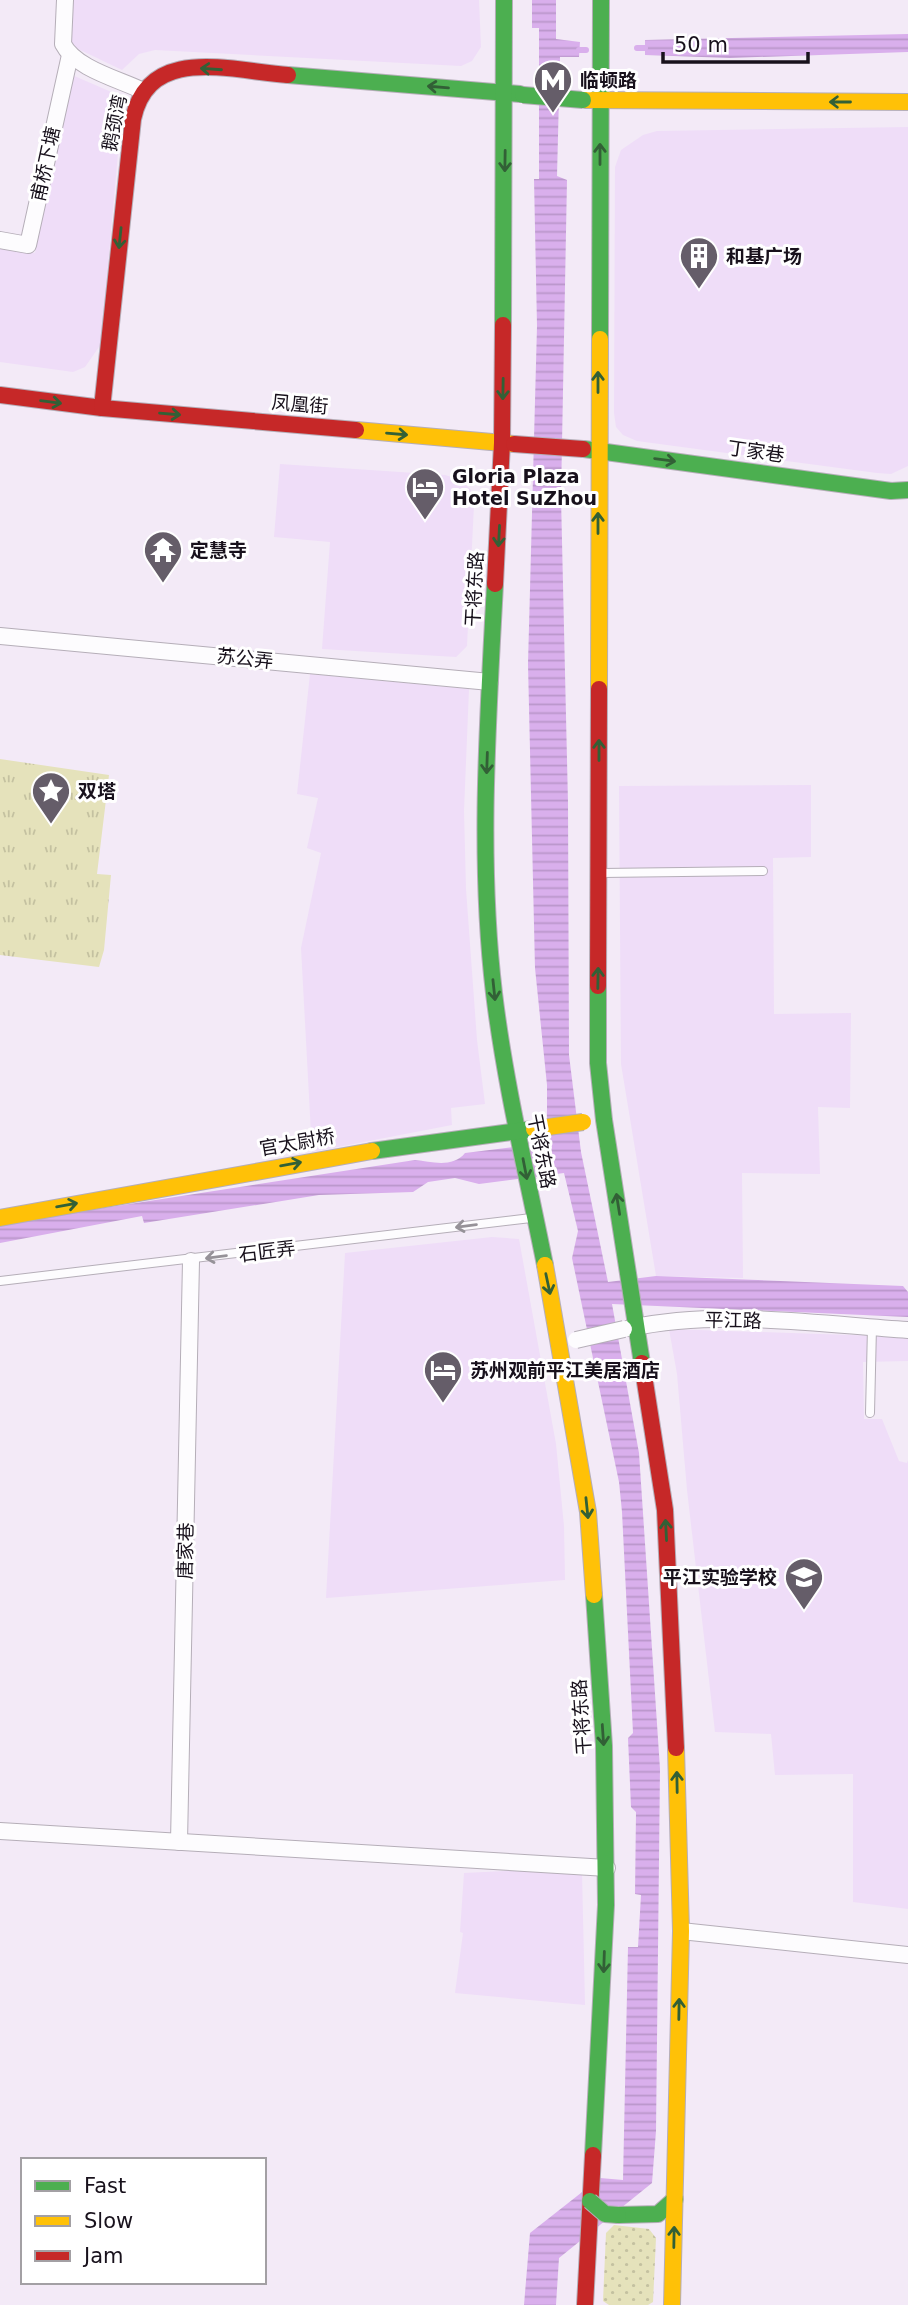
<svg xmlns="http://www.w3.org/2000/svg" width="908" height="2305" font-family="'DejaVu Sans','Noto Sans SC',sans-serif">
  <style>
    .built { fill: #efddf8 }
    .grass { fill: url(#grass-dots) }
    .park { fill: url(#park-tufts) }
    .water { fill: url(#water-rules) }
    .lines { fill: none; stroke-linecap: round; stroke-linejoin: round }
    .stream { stroke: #d9afec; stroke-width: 6 }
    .lane-casing { stroke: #b5aeb8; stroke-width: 10 }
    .street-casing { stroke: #b5aeb8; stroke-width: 18 }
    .fast-casing { stroke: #b5aeb8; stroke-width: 18 }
    .slow-casing { stroke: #b5aeb8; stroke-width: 18 }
    .jam-casing { stroke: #b5aeb8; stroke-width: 18 }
    .lane { stroke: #fdfcfe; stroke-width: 8 }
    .street { stroke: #fdfcfe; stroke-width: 16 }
    .fast { stroke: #4caf50; stroke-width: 16 }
    .slow { stroke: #ffc107; stroke-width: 16 }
    .jam { stroke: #c62828; stroke-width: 16 }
    .street-bridge-casing { stroke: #b5aeb8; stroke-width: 18; stroke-linecap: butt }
    .fast-bridge-casing { stroke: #b5aeb8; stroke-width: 18; stroke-linecap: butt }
    .slow-bridge-casing { stroke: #b5aeb8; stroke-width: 18; stroke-linecap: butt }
    .jam-bridge-casing { stroke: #b5aeb8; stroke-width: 18; stroke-linecap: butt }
    .street-bridge { stroke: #fdfcfe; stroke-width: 16 }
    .fast-bridge { stroke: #4caf50; stroke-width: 16 }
    .slow-bridge { stroke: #ffc107; stroke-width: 16 }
    .jam-bridge { stroke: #c62828; stroke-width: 16 }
    .oneway { stroke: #326036 }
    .oneway2 { stroke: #969298 }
    .labels { text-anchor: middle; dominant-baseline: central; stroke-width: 6; stroke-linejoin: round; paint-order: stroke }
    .poi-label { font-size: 19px; font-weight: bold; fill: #18111c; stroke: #fff; text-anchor: start }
    .street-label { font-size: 19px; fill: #18111c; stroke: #fff }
  </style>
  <defs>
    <pattern id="grass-dots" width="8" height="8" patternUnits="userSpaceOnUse" patternTransform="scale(1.75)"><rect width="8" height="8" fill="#e5e2bb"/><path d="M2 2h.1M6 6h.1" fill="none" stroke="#c4c1a0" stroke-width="1.8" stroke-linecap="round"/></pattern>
    <pattern id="park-tufts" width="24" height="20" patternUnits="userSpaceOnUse" patternTransform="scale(1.75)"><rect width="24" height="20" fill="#e5e2bb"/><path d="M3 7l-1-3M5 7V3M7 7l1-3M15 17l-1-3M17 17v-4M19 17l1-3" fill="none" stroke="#c4c1a0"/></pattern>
    <pattern id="water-rules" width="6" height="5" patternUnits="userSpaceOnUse" patternTransform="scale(1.75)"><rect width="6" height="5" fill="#d9afec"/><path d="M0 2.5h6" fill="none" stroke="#ba96ca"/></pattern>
  </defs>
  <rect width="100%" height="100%" fill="#f3eaf7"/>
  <g class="built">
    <polygon points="72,0 479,0 481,47 472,61 461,66 155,50 139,54 122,70 70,45"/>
    <polygon points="72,75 123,97 101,344 85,367 73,372 0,362 0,248 35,253"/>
    <polygon points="908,127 908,466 891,474 877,473 637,441 623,435 616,427 614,413 615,167 621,150 643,135 657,131"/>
    <polygon points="280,464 445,475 461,480 471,490 474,505 467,646 456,657 322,649 330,542 274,537"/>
    <polygon points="310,674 469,689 464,811 466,889 477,1040 485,1104 451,1108 452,1125 312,1152 301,948 321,853 307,848 318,798 297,794"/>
    <polygon points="811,785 811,857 773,858 774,1014 851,1013 850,1108 818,1107 820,1174 742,1173 743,1278 656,1276 621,1064 619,786"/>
    <polygon points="492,1237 519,1239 556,1444 564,1526 565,1580 326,1598 345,1253"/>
    <polygon points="669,1329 908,1337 908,1361 863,1362 864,1419 882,1419 899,1461 907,1463 908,1460 908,1909 853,1902 853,1774 775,1775 771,1734 715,1732 687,1490 677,1374"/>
    <polygon points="563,1868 582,1872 585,2005 455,1993 463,1933 460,1932 464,1873"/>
  </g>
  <polygon class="grass" points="614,2225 649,2229 656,2238 653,2302 648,2305 609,2305 603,2301 606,2233"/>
  <polygon class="park" points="0,759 109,775 97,874 111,875 104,950 99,967 0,955"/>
  <g class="water">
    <path d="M532,0H556V39L580,42L579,57H560L557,176L567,180L561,497L568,803L569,1055L581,1152L608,1282L656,1276L903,1286L908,1292V1317L612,1304L639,1453L660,1769L656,2131L652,2183L559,2258L556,2305H524L530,2233L600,2178L623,2180L628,1947H638L641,1895L635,1894L636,1812L631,1807L628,1738L633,1733L622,1512L619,1482L572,1258L578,1231L564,1173L479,1184L455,1178L428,1182L413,1192L319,1195L144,1223L142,1216L0,1243V1224L415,1160C432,1162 453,1168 465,1153L547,1143V1085L535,968L528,664L537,326L534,179H539V28H532Z"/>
    <polygon points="908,34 908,52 730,58 645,55 645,40"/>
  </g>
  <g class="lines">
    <g class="stream">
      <polyline points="637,48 645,48"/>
      <polyline points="579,50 586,50"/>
    </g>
    <g class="lane-casing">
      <g id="lane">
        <polyline points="602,873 763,871"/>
        <polyline points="0,1281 531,1218"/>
        <polyline points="870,1413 872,1327"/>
      </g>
    </g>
    <g class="street-casing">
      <g id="street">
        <path d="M65,0L63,44C75,68 118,79 141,90"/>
        <polyline points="0,240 28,245 70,55"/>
        <polyline points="0,636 490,682"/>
        <path d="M630,1328C720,1309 817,1324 908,1330"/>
        <polyline points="0,1831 607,1868"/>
        <polyline points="179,1842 191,1261"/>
        <polyline points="681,1931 908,1955"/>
      </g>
    </g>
    <g class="fast-casing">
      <g id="fast">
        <polyline points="288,75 520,94"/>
        <polyline points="503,325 504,0"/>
        <polyline points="600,339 601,0"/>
        <polyline points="584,449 891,491 908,490"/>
        <path d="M495,584C488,719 478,858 494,993C505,1084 527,1175 545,1265"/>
        <polyline points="598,986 598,1063 604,1120 642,1363"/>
        <polyline points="372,1151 533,1129"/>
        <polyline points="593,2155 606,1905 604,1746 594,1595"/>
        <polyline points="618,2215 658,2214 675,2199"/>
      </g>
    </g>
    <g class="slow-casing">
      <g id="slow">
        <polyline points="585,100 908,102"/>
        <polyline points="356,430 514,444"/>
        <polyline points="599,689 600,339"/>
        <polyline points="0,1218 372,1151"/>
        <polyline points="545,1265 588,1512 594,1595"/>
        <polyline points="672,2305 681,1931 676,1748"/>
      </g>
    </g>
    <g class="jam-casing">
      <g id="jam">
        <polyline points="0,395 102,408 356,430"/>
        <path d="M102,408L133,119C149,44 231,71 288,75"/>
        <polyline points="495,584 502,443 503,325"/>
        <polyline points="598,986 599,689"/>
        <polyline points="642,1363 665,1510 676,1748"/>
        <polyline points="585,2305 593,2155"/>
      </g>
    </g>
    <use href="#lane" class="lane"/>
    <use href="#street" class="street"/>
    <use href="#fast" class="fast"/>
    <use href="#slow" class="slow"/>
    <use href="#jam" class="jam"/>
    <g class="street-bridge-casing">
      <polyline id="street-bridge" points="576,1340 624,1329"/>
    </g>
    <g class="fast-bridge-casing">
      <g id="fast-bridge">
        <polyline points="523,95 583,100"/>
        <polyline points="590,2201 605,2214 618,2215"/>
      </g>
    </g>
    <g class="slow-bridge-casing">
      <polyline id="slow-bridge" points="534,1129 583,1122"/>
    </g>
    <g class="jam-bridge-casing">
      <polyline id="jam-bridge" points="514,444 583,449"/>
    </g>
    <use href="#street-bridge" class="street-bridge"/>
    <use href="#fast-bridge" class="fast-bridge"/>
    <use href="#slow-bridge" class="slow-bridge"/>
    <use href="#jam-bridge" class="jam-bridge"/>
  </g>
  <defs><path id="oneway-shaft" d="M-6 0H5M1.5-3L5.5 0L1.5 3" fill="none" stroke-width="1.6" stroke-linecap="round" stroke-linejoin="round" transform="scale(1.75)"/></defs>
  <g class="oneway">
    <use href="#oneway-shaft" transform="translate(211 69) rotate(-176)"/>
    <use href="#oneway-shaft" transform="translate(438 87) rotate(-175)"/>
    <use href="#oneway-shaft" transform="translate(840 102) rotate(-180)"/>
    <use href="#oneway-shaft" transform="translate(600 154) rotate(-90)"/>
    <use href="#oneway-shaft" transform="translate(505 161) rotate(91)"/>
    <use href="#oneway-shaft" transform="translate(120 238) rotate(96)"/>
    <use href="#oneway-shaft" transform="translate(598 382) rotate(-90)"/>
    <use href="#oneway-shaft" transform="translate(503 389) rotate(91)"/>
    <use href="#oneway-shaft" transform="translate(51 402) rotate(7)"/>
    <use href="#oneway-shaft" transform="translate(170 414) rotate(5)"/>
    <use href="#oneway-shaft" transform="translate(397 434) rotate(5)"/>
    <use href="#oneway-shaft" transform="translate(665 460) rotate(8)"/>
    <use href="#oneway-shaft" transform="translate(598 523) rotate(-90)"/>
    <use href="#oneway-shaft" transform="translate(499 536) rotate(93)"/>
    <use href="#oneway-shaft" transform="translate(599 750) rotate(-90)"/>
    <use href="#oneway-shaft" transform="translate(487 763) rotate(92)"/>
    <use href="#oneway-shaft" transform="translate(598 978) rotate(-89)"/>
    <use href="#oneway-shaft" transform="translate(494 990) rotate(84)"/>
    <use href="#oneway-shaft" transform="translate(291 1164) rotate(-10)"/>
    <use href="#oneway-shaft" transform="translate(525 1169) rotate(79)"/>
    <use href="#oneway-shaft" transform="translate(618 1204) rotate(-99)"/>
    <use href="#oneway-shaft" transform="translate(67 1205) rotate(-10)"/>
    <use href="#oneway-shaft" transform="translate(548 1284) rotate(78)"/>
    <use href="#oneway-shaft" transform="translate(587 1508) rotate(84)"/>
    <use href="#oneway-shaft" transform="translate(666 1530) rotate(-93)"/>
    <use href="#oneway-shaft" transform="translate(603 1735) rotate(86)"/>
    <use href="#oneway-shaft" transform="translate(677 1782) rotate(-91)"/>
    <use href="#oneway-shaft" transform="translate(604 1962) rotate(92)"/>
    <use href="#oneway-shaft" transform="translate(679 2009) rotate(-89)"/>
    <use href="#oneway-shaft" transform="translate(674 2237) rotate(-89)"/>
  </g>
  <g class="oneway2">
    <use href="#oneway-shaft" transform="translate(466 1226) rotate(173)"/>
    <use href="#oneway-shaft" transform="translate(216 1257) rotate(173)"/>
  </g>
  <defs>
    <g id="metro-pin" transform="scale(2.0125)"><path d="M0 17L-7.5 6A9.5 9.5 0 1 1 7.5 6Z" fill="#655d69" stroke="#fff"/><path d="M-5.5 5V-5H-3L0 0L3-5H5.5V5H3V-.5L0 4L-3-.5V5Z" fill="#fff"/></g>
    <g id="building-pin" transform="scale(2.0125)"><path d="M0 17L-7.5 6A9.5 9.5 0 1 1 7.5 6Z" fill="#655d69" stroke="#fff"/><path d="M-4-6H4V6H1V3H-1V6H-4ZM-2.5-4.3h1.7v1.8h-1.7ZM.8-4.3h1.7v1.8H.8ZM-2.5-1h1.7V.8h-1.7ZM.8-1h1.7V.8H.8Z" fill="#fff"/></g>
    <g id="hotel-pin" transform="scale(2.0125)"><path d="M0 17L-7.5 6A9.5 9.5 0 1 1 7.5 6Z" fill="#655d69" stroke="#fff"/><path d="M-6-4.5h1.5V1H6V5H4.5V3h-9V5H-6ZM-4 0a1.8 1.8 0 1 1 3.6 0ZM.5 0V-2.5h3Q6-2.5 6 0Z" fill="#fff"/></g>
    <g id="temple-pin" transform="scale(2.0125)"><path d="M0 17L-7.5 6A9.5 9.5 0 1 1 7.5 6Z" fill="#655d69" stroke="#fff"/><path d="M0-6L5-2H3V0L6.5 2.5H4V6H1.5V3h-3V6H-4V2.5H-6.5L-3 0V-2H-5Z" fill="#fff"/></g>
    <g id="sight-pin" transform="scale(2.0125)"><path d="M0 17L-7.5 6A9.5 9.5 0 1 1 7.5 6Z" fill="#655d69" stroke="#fff"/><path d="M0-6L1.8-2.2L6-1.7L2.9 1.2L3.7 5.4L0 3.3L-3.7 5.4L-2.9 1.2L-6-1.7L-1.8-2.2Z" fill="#fff"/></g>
    <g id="school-pin" transform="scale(2.0125)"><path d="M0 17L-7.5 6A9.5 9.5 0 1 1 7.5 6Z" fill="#655d69" stroke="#fff"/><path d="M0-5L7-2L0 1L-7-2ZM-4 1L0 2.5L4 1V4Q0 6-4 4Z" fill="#fff"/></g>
  </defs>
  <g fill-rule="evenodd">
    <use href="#metro-pin" x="553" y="80"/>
    <use href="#building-pin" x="699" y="256"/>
    <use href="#hotel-pin" x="425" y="487"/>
    <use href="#temple-pin" x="163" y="550"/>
    <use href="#sight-pin" x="51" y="791"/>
    <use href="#hotel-pin" x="443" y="1370"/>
    <use href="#school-pin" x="804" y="1577"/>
  </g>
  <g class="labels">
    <g class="poi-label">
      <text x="580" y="80">临顿路</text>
      <text x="726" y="256">和基广场</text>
      <text x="452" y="476">Gloria Plaza<tspan x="452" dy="22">Hotel SuZhou</tspan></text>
      <text x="190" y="550">定慧寺</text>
      <text x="78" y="791">双塔</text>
      <text x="470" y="1370">苏州观前平江美居酒店</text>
      <text x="777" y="1577" text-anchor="end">平江实验学校</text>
    </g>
    <g class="street-label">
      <text transform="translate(114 123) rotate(-79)">鹅颈湾</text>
      <text transform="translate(45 164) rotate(-78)">甫桥下塘</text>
      <text transform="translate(300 404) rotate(5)">凤凰街</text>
      <text transform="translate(756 451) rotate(8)">丁家巷</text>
      <text transform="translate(474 589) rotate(-87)">干将东路</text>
      <text transform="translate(245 658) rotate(6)">苏公弄</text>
      <text transform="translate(297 1142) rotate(-10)">官太尉桥</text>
      <text transform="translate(542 1151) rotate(79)">干将东路</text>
      <text transform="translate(267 1251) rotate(-7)">石匠弄</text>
      <text transform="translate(733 1320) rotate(1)">平江路</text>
      <text transform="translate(185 1551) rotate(-89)">唐家巷</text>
      <text transform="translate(581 1717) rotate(-94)">干将东路</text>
    </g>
  </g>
  <rect x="21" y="2158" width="245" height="126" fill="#ffffff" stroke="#a3a0a4" stroke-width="2"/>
  <rect x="35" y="2181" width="35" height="10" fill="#4caf50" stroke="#a3a0a4" stroke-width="2"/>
  <text x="84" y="2193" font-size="21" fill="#18111c">Fast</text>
  <rect x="35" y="2216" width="35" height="10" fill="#ffc107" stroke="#a3a0a4" stroke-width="2"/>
  <text x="84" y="2228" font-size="21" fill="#18111c">Slow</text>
  <rect x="35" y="2251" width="35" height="10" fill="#c62828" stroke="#a3a0a4" stroke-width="2"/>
  <text x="84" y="2263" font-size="21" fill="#18111c">Jam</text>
  <path d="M663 52v10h145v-10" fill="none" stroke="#18111c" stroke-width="3.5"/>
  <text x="674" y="52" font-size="21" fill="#18111c" stroke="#ffffff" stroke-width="5" paint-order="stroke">50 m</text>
</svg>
